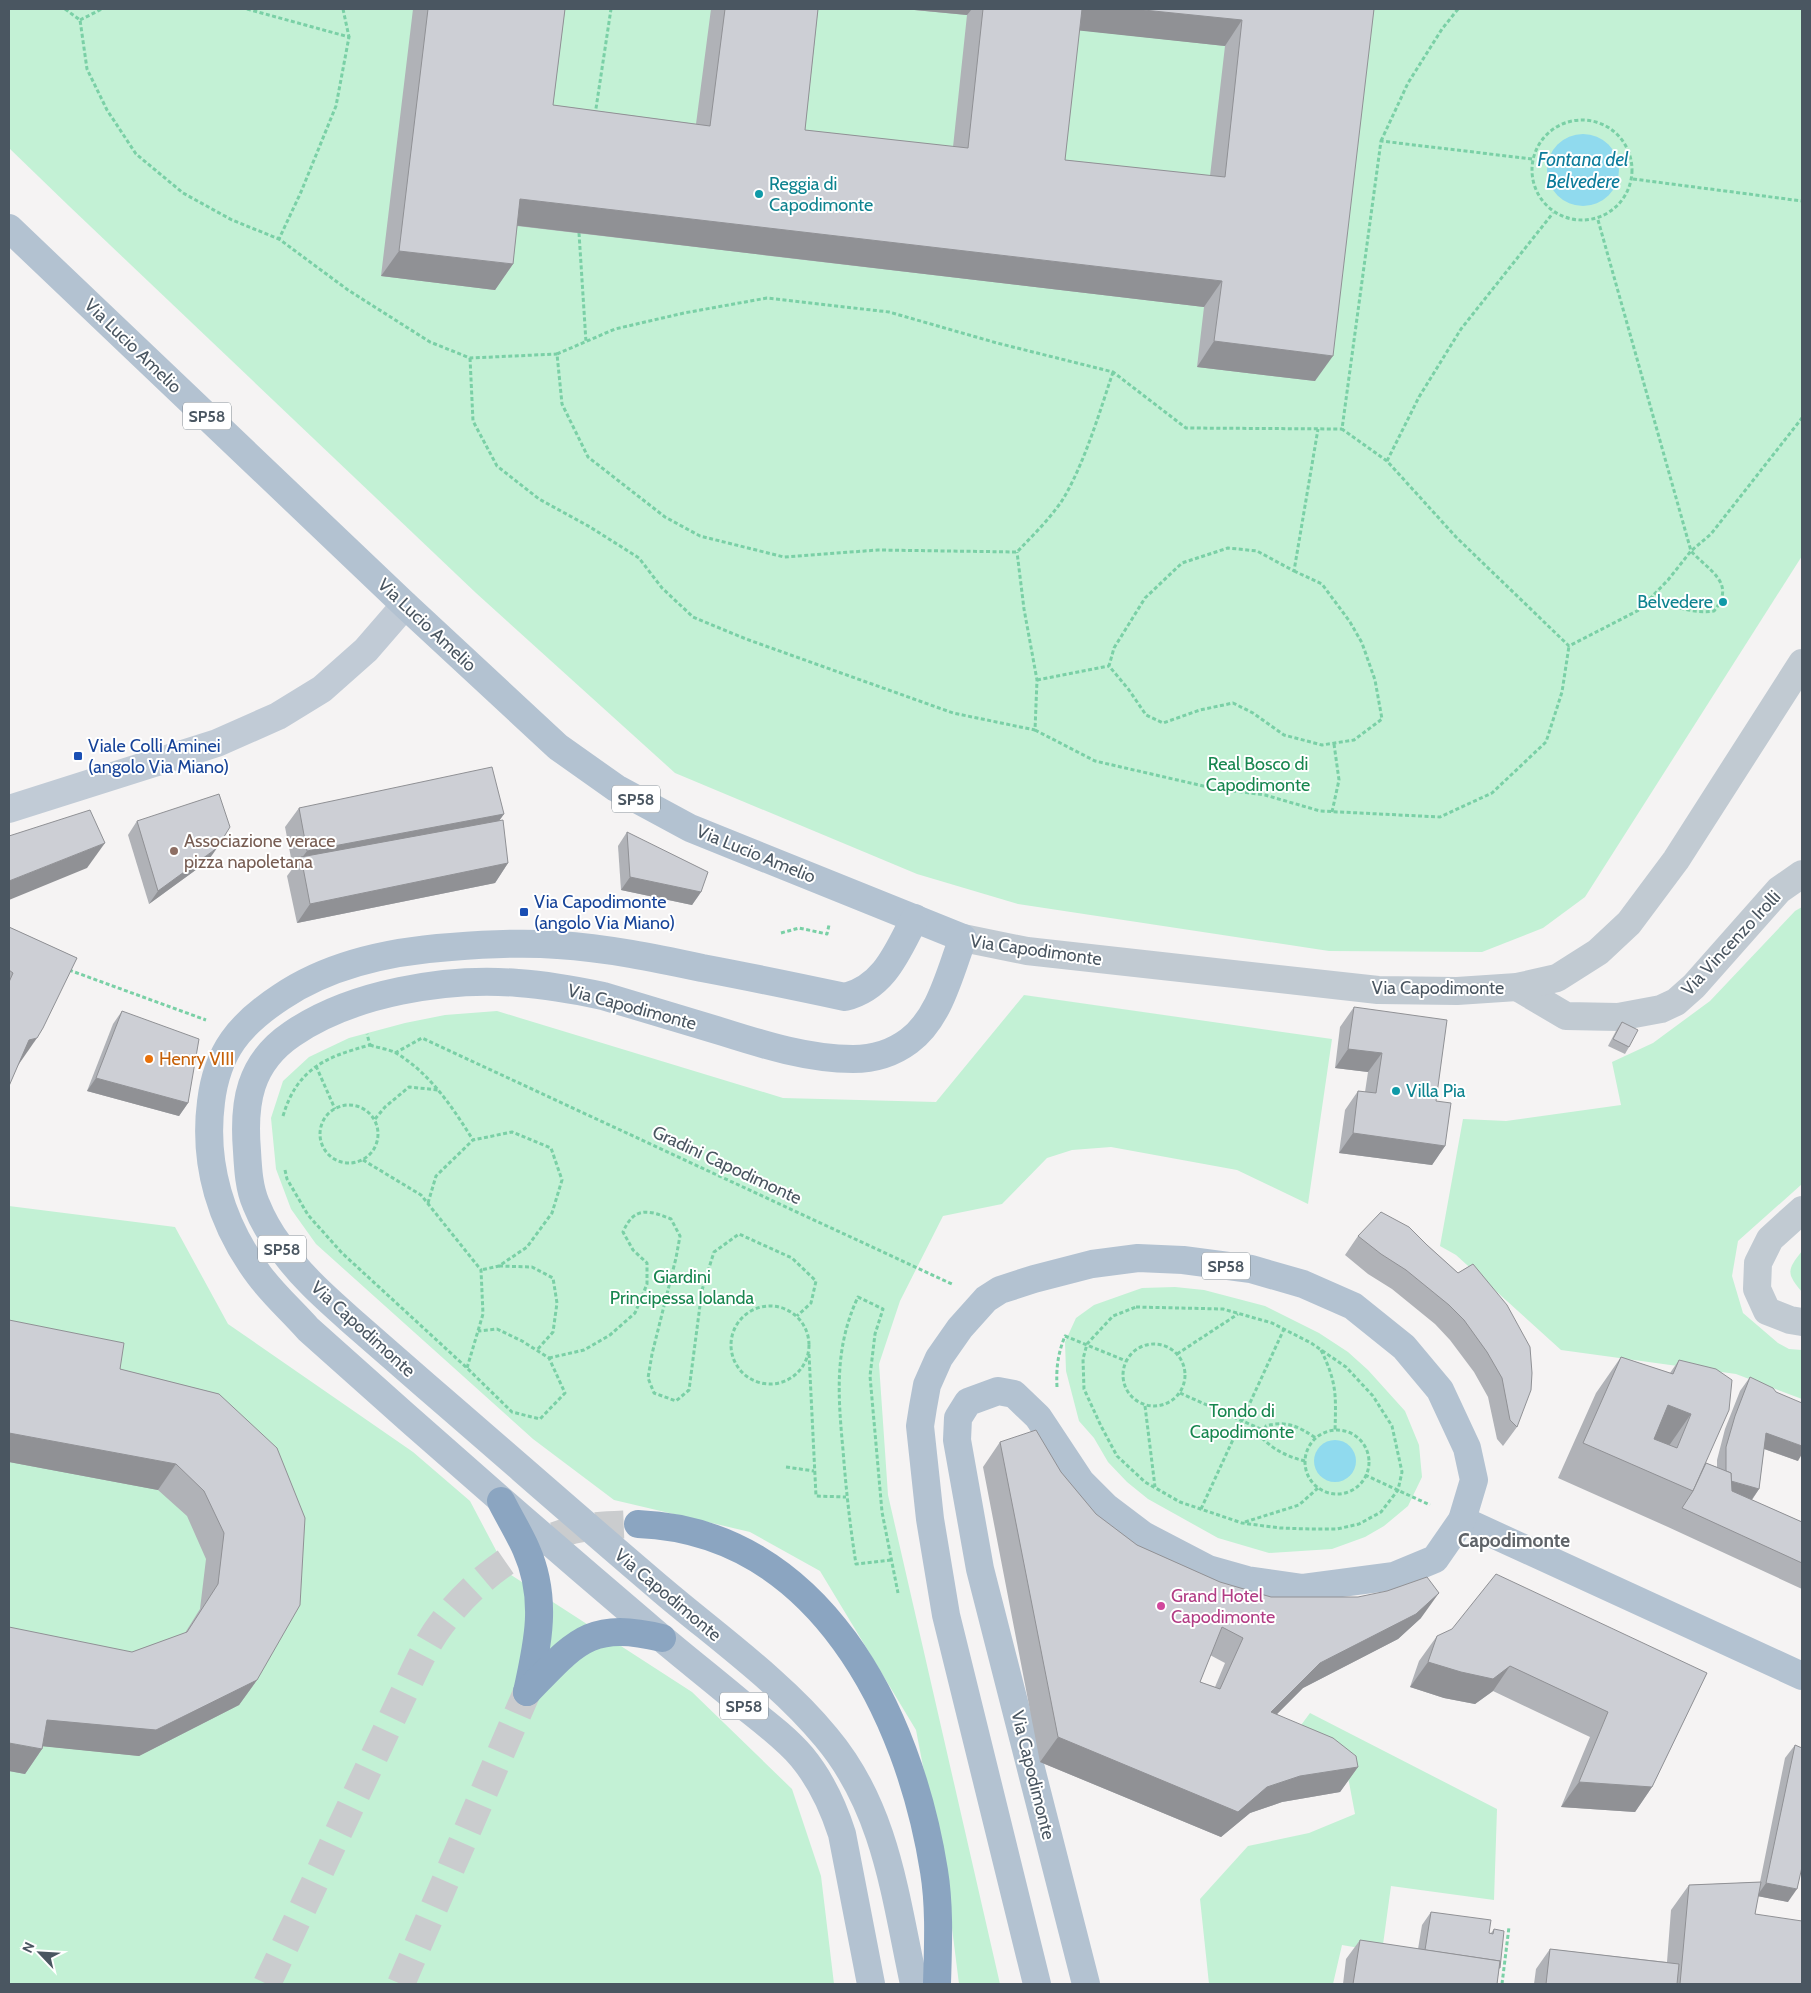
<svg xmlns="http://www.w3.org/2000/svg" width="1811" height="1993" font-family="Cabin,sans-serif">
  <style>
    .green { fill: #c3f1d5 }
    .water { fill: #90daee }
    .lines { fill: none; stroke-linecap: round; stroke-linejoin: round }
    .motorway-tunnel { stroke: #caccce; stroke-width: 28; stroke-dasharray: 28 14; stroke-linecap: butt }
    .path { stroke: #7ad0a6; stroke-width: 3; stroke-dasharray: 4 2.5; stroke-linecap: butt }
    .minor { stroke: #c1cad2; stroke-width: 28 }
    .tertiary { stroke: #c1cad2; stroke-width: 28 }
    .secondary { stroke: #c1cbd6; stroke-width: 28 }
    .primary { stroke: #b3c2d1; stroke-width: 28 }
    .motorway { stroke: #8ba5c1; stroke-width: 28 }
    .wall { fill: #b0b2b7; fill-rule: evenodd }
    .shaded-wall { fill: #909195 }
    .building { fill: #cdcfd5; stroke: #909195; fill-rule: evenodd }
    .culture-dot { fill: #0f9aa8; stroke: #fff; stroke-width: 2 }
    .transit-dot { fill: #1a4fb4; stroke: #fff; stroke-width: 2 }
    .education-dot { fill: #8d6e63; stroke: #fff; stroke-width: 2 }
    .food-dot { fill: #e8710a; stroke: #fff; stroke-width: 2 }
    .hotel-dot { fill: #d1479c; stroke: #fff; stroke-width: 2 }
    .labels { text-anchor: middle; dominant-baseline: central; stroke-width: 4; stroke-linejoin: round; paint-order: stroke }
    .shield { fill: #fff; stroke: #808990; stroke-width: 1 }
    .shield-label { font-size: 16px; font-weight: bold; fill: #4a5661 }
    .culture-label { font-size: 18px; fill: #0d838f; stroke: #fff; text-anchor: start }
    .street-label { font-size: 18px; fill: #4a5661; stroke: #fff }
    .transit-label { font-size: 18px; fill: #164399; stroke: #fff; text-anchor: start }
    .park-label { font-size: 18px; fill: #17864f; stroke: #fff }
    .education-label { font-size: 18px; fill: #785e54; stroke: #fff; text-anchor: start }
    .food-label { font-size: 18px; fill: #c56008; stroke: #fff; text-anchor: start }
    .hotel-label { font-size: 18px; fill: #b23c85; stroke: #fff; text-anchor: start }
    .water-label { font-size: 19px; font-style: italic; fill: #0c7c9b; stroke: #fff }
    .neighbourhood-label { font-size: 19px; font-weight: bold; fill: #5f6368; stroke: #fff }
  </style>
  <rect width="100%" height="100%" fill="#f5f3f3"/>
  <g class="green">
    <polygon points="9,9 1802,9 1802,556 1585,897 1543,928 1482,952 1329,951 1018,904 917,874 675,773 476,593 69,206 9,148"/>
    <polygon points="1802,907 1802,1184 1738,1241 1732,1276 1743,1313 1778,1343 1789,1349 1802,1350 1802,1399 1736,1374 1561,1350 1456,1255 1440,1246 1463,1119 1506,1121 1621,1105 1612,1062 1653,1043 1710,1001 1795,911"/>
    <polygon points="1024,995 1332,1039 1308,1204 1237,1170 1111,1147 1072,1150 1047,1158 1002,1204 943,1216 900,1301 879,1364 888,1495 1000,1984 959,1984 948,1896 916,1730 820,1571 750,1532 614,1500 533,1439 316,1244 291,1209 276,1169 271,1118 283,1081 309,1057 349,1038 405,1023 445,1015 497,1011 783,1098 936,1102"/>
    <polygon points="9,1206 175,1227 228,1324 413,1452 470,1501 508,1573 692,1692 792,1789 821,1876 834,1984 9,1984"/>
    <path d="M1802,1251V1292C1786,1273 1787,1270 1802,1251Z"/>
    <polygon points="1175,1287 1204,1290 1265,1306 1319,1333 1348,1352 1368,1370 1405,1411 1419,1445 1422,1477 1408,1506 1384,1526 1365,1537 1332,1549 1269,1553 1218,1538 1148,1499 1127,1482 1108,1462 1094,1438 1079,1421 1066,1371 1065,1342 1076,1318 1094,1305 1142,1288"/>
    <polygon points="1310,1713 1497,1809 1494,1900 1391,1886 1382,1952 1342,1945 1333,1984 1209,1984 1200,1899 1248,1846 1309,1833 1355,1814 1348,1777 1284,1748"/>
  </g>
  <g class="water">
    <circle cx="1583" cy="170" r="36"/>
    <circle cx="1335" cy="1461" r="21"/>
  </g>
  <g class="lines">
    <g class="motorway-tunnel">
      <path d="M267,1984L402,1697C414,1672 425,1645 442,1623C472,1582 523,1543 573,1530C594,1525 616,1525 638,1524"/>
      <polyline points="401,1984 527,1692"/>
    </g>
    <g class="path">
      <polyline points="65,9 80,20 87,69 107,110 136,154 183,193 232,220 279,239"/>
      <polyline points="247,9 349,37 336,106 301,192 279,239 348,290 430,342 470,358 557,354"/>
      <polyline points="343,9 349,37"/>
      <polyline points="80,20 102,9"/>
      <polyline points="595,115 611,9"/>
      <circle cx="1582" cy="170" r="50"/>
      <polyline points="1381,141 1408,83 1442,29 1458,9"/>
      <polyline points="1532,159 1381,141 1342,429 1387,461 1456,537 1569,646 1639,610 1668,580 1691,551 1711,534 1802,418"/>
      <polyline points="1633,179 1802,201"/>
      <path d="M1598,220L1691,551C1709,571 1737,583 1714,611C1692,614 1672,606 1651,597"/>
      <polyline points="579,233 586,342"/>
      <polyline points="470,358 473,421 497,466 539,499 590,527 639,558 662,588 693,617 746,639 953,713 1035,730 1037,680 1024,609 1017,552"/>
      <path d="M1113,372C1100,411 1086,458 1066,494C1054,515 1034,534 1017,552L878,550L784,557L700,536L665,517L588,457L562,404L557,354L615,329L684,313L767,298L889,312L997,343L1113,372L1186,428L1342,429"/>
      <polyline points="1387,461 1419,397 1461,329 1553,213"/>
      <polyline points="1294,571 1322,584 1350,622 1362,643 1375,680 1382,719 1354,740 1322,745 1284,735 1253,713 1233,703 1200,710 1163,723 1146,715 1129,690 1109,666 1114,648 1145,598 1182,563 1228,548 1257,551 1294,571 1318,429"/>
      <polyline points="1037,680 1109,666"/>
      <polyline points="1035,730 1095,761 1212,788 1265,795 1320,811 1440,817 1492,793 1546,742 1562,692 1569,646"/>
      <polyline points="1332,812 1339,780 1334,744"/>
      <polyline points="781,933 799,928 827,934 829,925"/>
      <polyline points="69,970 206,1020"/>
      <path d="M370,1045C378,1048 389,1049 396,1053C430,1073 453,1108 473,1140"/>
      <polyline points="395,1053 422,1038 954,1285"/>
      <polyline points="316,1066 335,1109"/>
      <circle cx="349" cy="1134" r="29"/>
      <path d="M283,1116C297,1069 325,1057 370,1045L367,1034"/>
      <polyline points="375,1119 385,1107 409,1087 438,1090"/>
      <polyline points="363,1160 421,1195 481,1270 483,1314 467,1368"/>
      <polyline points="285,1170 287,1179 308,1215 342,1253 467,1368 512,1412 540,1419 565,1393 549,1358 522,1341 497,1329 478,1331"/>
      <polyline points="428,1203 436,1176 473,1140 512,1132 551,1148 562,1180 552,1213 527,1247 499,1266 481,1270"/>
      <polyline points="499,1266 532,1267 553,1278 557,1303 553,1332 537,1350"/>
      <circle cx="770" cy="1345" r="39"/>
      <polygon points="1136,1307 1223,1309 1272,1323 1311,1343 1346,1367 1373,1396 1392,1426 1402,1472 1398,1490 1381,1512 1359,1524 1337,1529 1310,1529 1280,1528 1242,1523 1180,1502 1145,1482 1117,1456 1101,1426 1084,1389 1083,1359 1087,1344 1113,1316"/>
      <circle cx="1154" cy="1375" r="31"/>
      <path d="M1321,1350C1337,1383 1336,1395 1335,1431"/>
      <polyline points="809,1354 816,1496 846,1497"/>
      <polyline points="1177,1354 1238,1314"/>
      <path d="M549,1358L584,1350L610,1335L635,1313L647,1284V1263L633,1250L623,1232C634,1206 649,1210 671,1219L680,1236L676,1258L652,1354L648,1378L654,1393L676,1401L689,1390L702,1290L714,1252L739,1234L792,1258L816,1281L811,1303L797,1316"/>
      <path d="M1057,1387C1056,1368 1058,1353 1065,1336L1126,1361"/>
      <polyline points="1180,1393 1265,1431"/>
      <polyline points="1145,1406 1155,1487"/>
      <circle cx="1337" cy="1462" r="32"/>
      <path d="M1305,1461C1288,1457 1274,1450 1262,1438L1266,1426C1287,1420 1299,1427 1316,1438"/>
      <polyline points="786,1467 814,1471"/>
      <polyline points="1365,1475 1430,1505"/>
      <polyline points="1201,1509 1284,1329"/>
      <polyline points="1245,1522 1299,1505 1318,1488"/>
      <path d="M891,1560L856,1564C850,1526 846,1489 843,1450C838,1396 834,1348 858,1297L883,1309L875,1334L870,1376L882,1512L898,1593"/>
      <polyline points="1502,1984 1509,1927"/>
    </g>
    <g class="minor">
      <polyline points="1517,987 1566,1016 1618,1017 1661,1009 1676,1002 1694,986 1779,890 1802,874"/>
      <polyline points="1802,1210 1770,1239 1758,1263 1757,1289 1767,1311 1790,1320 1802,1322"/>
    </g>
    <polyline class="tertiary" points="963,938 1027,951 1378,990 1457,991 1517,987 1557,978 1598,952 1629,923 1676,860 1802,663"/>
    <polyline class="secondary" points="9,809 217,743 278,716 322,689 366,650 405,605"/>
    <g class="primary">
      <path d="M9,228L405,605L558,747L616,788L690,828L963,938C950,972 940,1018 909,1041C893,1053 873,1059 853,1059C809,1059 764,1045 723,1032C683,1020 643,1008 603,996C575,990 546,985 518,983C447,977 351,993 292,1034C249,1063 243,1103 247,1151C248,1169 249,1188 256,1204C262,1219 270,1233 279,1245C300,1276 328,1300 355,1324C379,1345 402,1365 426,1386C505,1454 583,1523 663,1591C716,1636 782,1683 826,1737C886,1808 895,1896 914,1984"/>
      <polyline points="1462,1520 1802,1676"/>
      <path d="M871,1984L842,1834C833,1806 821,1780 802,1757C786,1738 763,1721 743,1705C710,1677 676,1651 644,1623C530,1526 418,1428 308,1329C292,1311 273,1294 259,1275C221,1224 203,1164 211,1102C217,1051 240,1024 281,997C331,963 392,951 451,947C487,944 523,942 558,945C607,948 655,958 702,968C750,977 798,987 845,997C885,987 898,950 915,918"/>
      <polyline points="1037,1984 946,1615 930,1519 920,1426 923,1407 927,1385 939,1358 960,1328 986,1299 1000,1290 1034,1279 1092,1264 1138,1258 1183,1260 1251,1269 1303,1284 1353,1306 1404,1347 1440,1390 1467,1448 1474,1480 1462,1520 1435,1559 1394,1576 1303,1588 1247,1580 1208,1569 1143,1535 1106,1507 1081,1482 1038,1417 1014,1394 998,1391 968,1402 958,1418 957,1440 980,1569 1086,1984"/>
    </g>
    <g class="motorway">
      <path d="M501,1501C509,1517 519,1533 526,1549C548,1598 538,1643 527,1692"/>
      <path d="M638,1524C819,1531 909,1713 934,1871C940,1908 938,1947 937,1984"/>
      <path d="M527,1692C575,1643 589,1620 662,1638"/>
    </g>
  </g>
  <g class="wall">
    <path d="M413,9H565L553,105L696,124L711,9H818L805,130L953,147L967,15L904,9H1374L1315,381L1197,367L1204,307L517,226L513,264L495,290L381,276ZM1079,30L1225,46L1210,176L1065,160Z"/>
    <polygon points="299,808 504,814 499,821 508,863 495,883 297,923 287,876 293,868 285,827"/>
    <polygon points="137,821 208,861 149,904 128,835"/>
    <polygon points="627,832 701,892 692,905 621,890 618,846"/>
    <polygon points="9,927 77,958 17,1067 9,1086"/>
    <polygon points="1354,1007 1436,1101 1445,1146 1432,1165 1339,1153 1345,1110 1358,1091 1365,1092 1368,1072 1335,1068 1340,1027"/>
    <polygon points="122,1011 188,1103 179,1116 87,1091 113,1024"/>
    <polygon points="1622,1022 1629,1047 1625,1054 1608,1046 1617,1029"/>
    <polygon points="1358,1236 1427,1245 1458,1273 1473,1264 1517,1427 1503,1446 1497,1439 1488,1397 1474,1372 1450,1340 1435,1324 1392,1289 1368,1274 1345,1255"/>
    <polygon points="9,1320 120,1369 219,1394 257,1680 239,1705 139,1756 43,1746 42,1749 25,1774 9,1771 132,1652 185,1633 200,1609 206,1559 187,1516 158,1490 9,1462"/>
    <polygon points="1621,1357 1670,1373 1679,1360 1706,1463 1717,1467 1717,1460 1725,1429 1740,1391 1750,1377 1798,1461 1764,1449 1759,1489 1752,1500 1802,1522 1802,1589 1668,1527 1558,1478 1596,1393"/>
    <path d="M1000,1442L1061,1472L1096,1514L1137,1545L1220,1582L1271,1597L1421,1618L1398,1639L1303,1688L1277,1714L1358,1767L1340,1792L1282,1802L1250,1813L1221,1837L1040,1762L983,1467ZM1210,1655L1225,1663L1215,1687L1200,1682Z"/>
    <polygon points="1437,1636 1707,1673 1652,1787 1635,1812 1561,1807 1590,1737 1493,1691 1475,1704 1444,1698 1410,1687 1419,1661"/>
    <polygon points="1795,1745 1788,1902 1758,1896 1755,1914 1802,1984 1534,1984 1536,1969 1550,1949 1667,1962 1671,1910 1689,1885 1760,1882 1785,1758"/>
    <polygon points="1431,1912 1489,1933 1491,1933 1494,1929 1499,1969 1497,1984 1343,1984 1346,1959 1360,1940 1418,1949 1422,1925"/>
  </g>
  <g class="shaded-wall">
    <polygon points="904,9 972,9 967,15"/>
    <polygon points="1078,9 1134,9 1242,20 1225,46 1065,29"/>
    <polygon points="520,199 1222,281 1204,307 503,224"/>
    <polygon points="399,251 513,264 495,290 381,276"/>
    <polygon points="1214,341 1333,356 1315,381 1197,367"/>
    <polygon points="504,814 490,833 301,859 307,851"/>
    <polygon points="105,843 87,868 9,900 9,881"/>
    <polygon points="217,848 208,861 149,904 158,891"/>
    <polygon points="508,863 495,883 297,923 310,904"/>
    <polygon points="630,877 701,892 692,905 621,890"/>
    <polygon points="37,1038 12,1074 29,1040"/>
    <polygon points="1348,1049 1382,1053 1368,1072 1335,1068"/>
    <polygon points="96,1078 188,1103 179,1116 87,1091"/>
    <polygon points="1353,1133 1445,1146 1432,1165 1339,1153"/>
    <polygon points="1668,1405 1691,1414 1666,1450 1643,1440"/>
    <polygon points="9,1433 176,1464 158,1490 9,1462"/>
    <polygon points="1766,1433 1802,1446 1802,1454 1798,1461 1756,1446"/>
    <polygon points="1726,1480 1759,1489 1750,1502 1717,1493"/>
    <polygon points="1439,1593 1421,1618 1398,1639 1303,1688 1254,1737 1271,1712 1320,1663"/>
    <polygon points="1428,1662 1510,1666 1493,1691 1475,1704 1444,1698 1410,1687"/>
    <polygon points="257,1680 239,1705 139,1756 30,1745 47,1720"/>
    <polygon points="1058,1737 1267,1787 1300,1776 1358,1767 1340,1792 1282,1802 1250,1813 1221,1837 1040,1762"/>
    <polygon points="9,1743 42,1749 25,1774 9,1771"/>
    <polygon points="1579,1782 1652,1787 1635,1812 1561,1807"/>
    <polygon points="1766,1883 1797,1889 1788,1902 1757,1896"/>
  </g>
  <g class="building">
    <polygon points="428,9 565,9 553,105 710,126 725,9 818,9 805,130 968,148 983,9 1082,9 1065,160 1225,177 1242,20 1134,9 1374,9 1333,356 1214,341 1222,281 520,199 513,264 399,251"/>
    <polygon points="492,767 504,814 307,851 299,808"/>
    <polygon points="219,794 230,827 217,848 158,891 137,821"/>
    <polygon points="90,810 105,843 9,881 9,836"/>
    <polygon points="503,820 508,863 310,904 301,857"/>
    <polygon points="627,832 708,872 701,892 630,877"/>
    <polygon points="9,927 77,958 43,1028 37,1038 29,1040 9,1086 9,982 13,973 9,970"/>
    <polygon points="1354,1007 1447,1020 1436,1101 1451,1103 1445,1146 1353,1133 1358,1091 1376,1093 1382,1053 1348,1049"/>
    <polygon points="122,1011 199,1039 188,1103 96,1078"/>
    <polygon points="1622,1022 1638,1030 1629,1047 1613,1039"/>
    <polygon points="1381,1212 1409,1227 1427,1245 1458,1273 1473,1264 1507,1305 1530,1347 1532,1373 1531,1390 1517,1427 1510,1420 1502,1378 1487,1352 1464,1320 1449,1305 1406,1270 1381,1254 1358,1236"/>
    <polygon points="9,1320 124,1343 120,1369 219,1394 277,1448 305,1518 300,1605 257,1680 156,1730 47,1720 42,1749 9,1743 9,1627 132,1652 187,1632 218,1584 224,1533 204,1491 176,1464 9,1433"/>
    <path d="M1621,1357L1673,1374L1679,1360L1716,1369L1732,1380L1729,1410L1693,1491L1583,1443ZM1668,1405L1691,1414L1677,1448L1654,1439Z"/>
    <polygon points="1750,1377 1773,1388 1776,1392 1802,1403 1802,1446 1766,1433 1759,1489 1731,1481 1731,1473 1726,1471 1726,1447 1735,1416"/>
    <path d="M1036,1430L1061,1472L1096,1514L1137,1545L1220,1582L1271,1597H1358L1387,1591L1427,1577L1439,1593L1416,1614L1320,1663L1271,1712L1333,1738L1356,1756L1358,1767L1300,1776L1267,1787L1238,1812L1058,1737L1000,1442ZM1222,1627L1243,1638L1220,1689L1200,1682Z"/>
    <polygon points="1706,1463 1731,1473 1732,1491 1802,1522 1802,1563 1682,1508 1693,1491"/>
    <polygon points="1496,1574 1707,1673 1652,1787 1579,1782 1608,1712 1510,1666 1493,1679 1461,1672 1428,1662 1437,1636 1452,1629"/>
    <polygon points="1795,1745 1802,1748 1802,1867 1797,1889 1766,1883"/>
    <polygon points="1761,1882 1755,1914 1802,1921 1802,1984 1680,1984 1689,1885"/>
    <polygon points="1431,1912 1491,1920 1489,1933 1493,1934 1494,1929 1504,1931 1500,1968 1499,1968 1500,1961 1425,1950"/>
    <polygon points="1360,1940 1500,1961 1497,1984 1353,1984"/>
    <polygon points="1550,1949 1679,1964 1677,1984 1546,1984"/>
  </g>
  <g class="culture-dot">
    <circle cx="759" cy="194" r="5"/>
    <circle cx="1723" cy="602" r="5"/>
    <circle cx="1396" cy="1091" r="5"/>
  </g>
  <g class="transit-dot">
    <rect x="73" y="751" width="10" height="10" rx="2.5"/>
    <rect x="519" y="907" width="10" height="10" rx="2.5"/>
  </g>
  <circle class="education-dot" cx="174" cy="851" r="5"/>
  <circle class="food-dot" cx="149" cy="1059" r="5"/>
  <circle class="hotel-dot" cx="1161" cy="1606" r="5"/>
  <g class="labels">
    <g class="shield">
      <rect x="183" y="402.5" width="48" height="27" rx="4"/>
      <rect x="612" y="785.5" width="48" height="27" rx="4"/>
      <rect x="258" y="1235.5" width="48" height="27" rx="4"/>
      <rect x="1202" y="1252.5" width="48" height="27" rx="4"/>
      <rect x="720" y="1692.5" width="48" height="27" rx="4"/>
    </g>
    <g class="shield-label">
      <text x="207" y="416">SP58</text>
      <text x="636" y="799">SP58</text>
      <text x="282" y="1249">SP58</text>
      <text x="1226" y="1266">SP58</text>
      <text x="744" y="1706">SP58</text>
    </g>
    <g class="culture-label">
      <text x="769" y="184">Reggia di<tspan x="769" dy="21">Capodimonte</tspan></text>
      <text x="1713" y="602" text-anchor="end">Belvedere</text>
      <text x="1406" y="1091">Villa Pia</text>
    </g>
    <g class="street-label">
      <text transform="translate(133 346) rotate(44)">Via Lucio Amelio</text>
      <text transform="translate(427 625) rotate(43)">Via Lucio Amelio</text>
      <text transform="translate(756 854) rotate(22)">Via Lucio Amelio</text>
      <text transform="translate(1731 943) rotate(-47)">Via Vincenzo Irolli</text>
      <text transform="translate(1036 950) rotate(8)">Via Capodimonte</text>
      <text x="1438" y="988">Via Capodimonte</text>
      <text transform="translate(632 1007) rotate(15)">Via Capodimonte</text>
      <text transform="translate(727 1165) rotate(25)">Gradini Capodimonte</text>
      <text transform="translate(363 1329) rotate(42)">Via Capodimonte</text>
      <text transform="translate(668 1595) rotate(40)">Via Capodimonte</text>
      <text transform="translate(1033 1775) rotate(76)">Via Capodimonte</text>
    </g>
    <g class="transit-label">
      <text x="88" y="746">Viale Colli Aminei<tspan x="88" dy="21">(angolo Via Miano)</tspan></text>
      <text x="534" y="902">Via Capodimonte<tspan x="534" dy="21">(angolo Via Miano)</tspan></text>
    </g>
    <g class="park-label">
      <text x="1258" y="764">Real Bosco di<tspan x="1258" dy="21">Capodimonte</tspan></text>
      <text x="682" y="1277">Giardini<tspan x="682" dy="21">Principessa Iolanda</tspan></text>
      <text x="1242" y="1411">Tondo di<tspan x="1242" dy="21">Capodimonte</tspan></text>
    </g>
    <g class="education-label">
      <text x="184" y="841">Associazione verace<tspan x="184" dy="21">pizza napoletana</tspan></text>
    </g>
    <g class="food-label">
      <text x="159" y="1059">Henry VIII</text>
    </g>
    <g class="hotel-label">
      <text x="1171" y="1596">Grand Hotel<tspan x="1171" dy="21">Capodimonte</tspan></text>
    </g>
    <g class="water-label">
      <text x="1583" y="159">Fontana del<tspan x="1583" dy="22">Belvedere</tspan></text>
    </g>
    <g class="neighbourhood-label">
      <text x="1514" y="1540">Capodimonte</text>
    </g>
  </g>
  <rect width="1811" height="1993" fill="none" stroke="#4a5661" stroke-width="20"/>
  <g transform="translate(40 1953) rotate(295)" stroke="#ffffff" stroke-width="4" paint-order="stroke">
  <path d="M0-4L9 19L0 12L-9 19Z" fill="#4a5661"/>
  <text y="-8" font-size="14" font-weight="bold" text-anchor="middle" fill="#4a5661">N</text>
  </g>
</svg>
